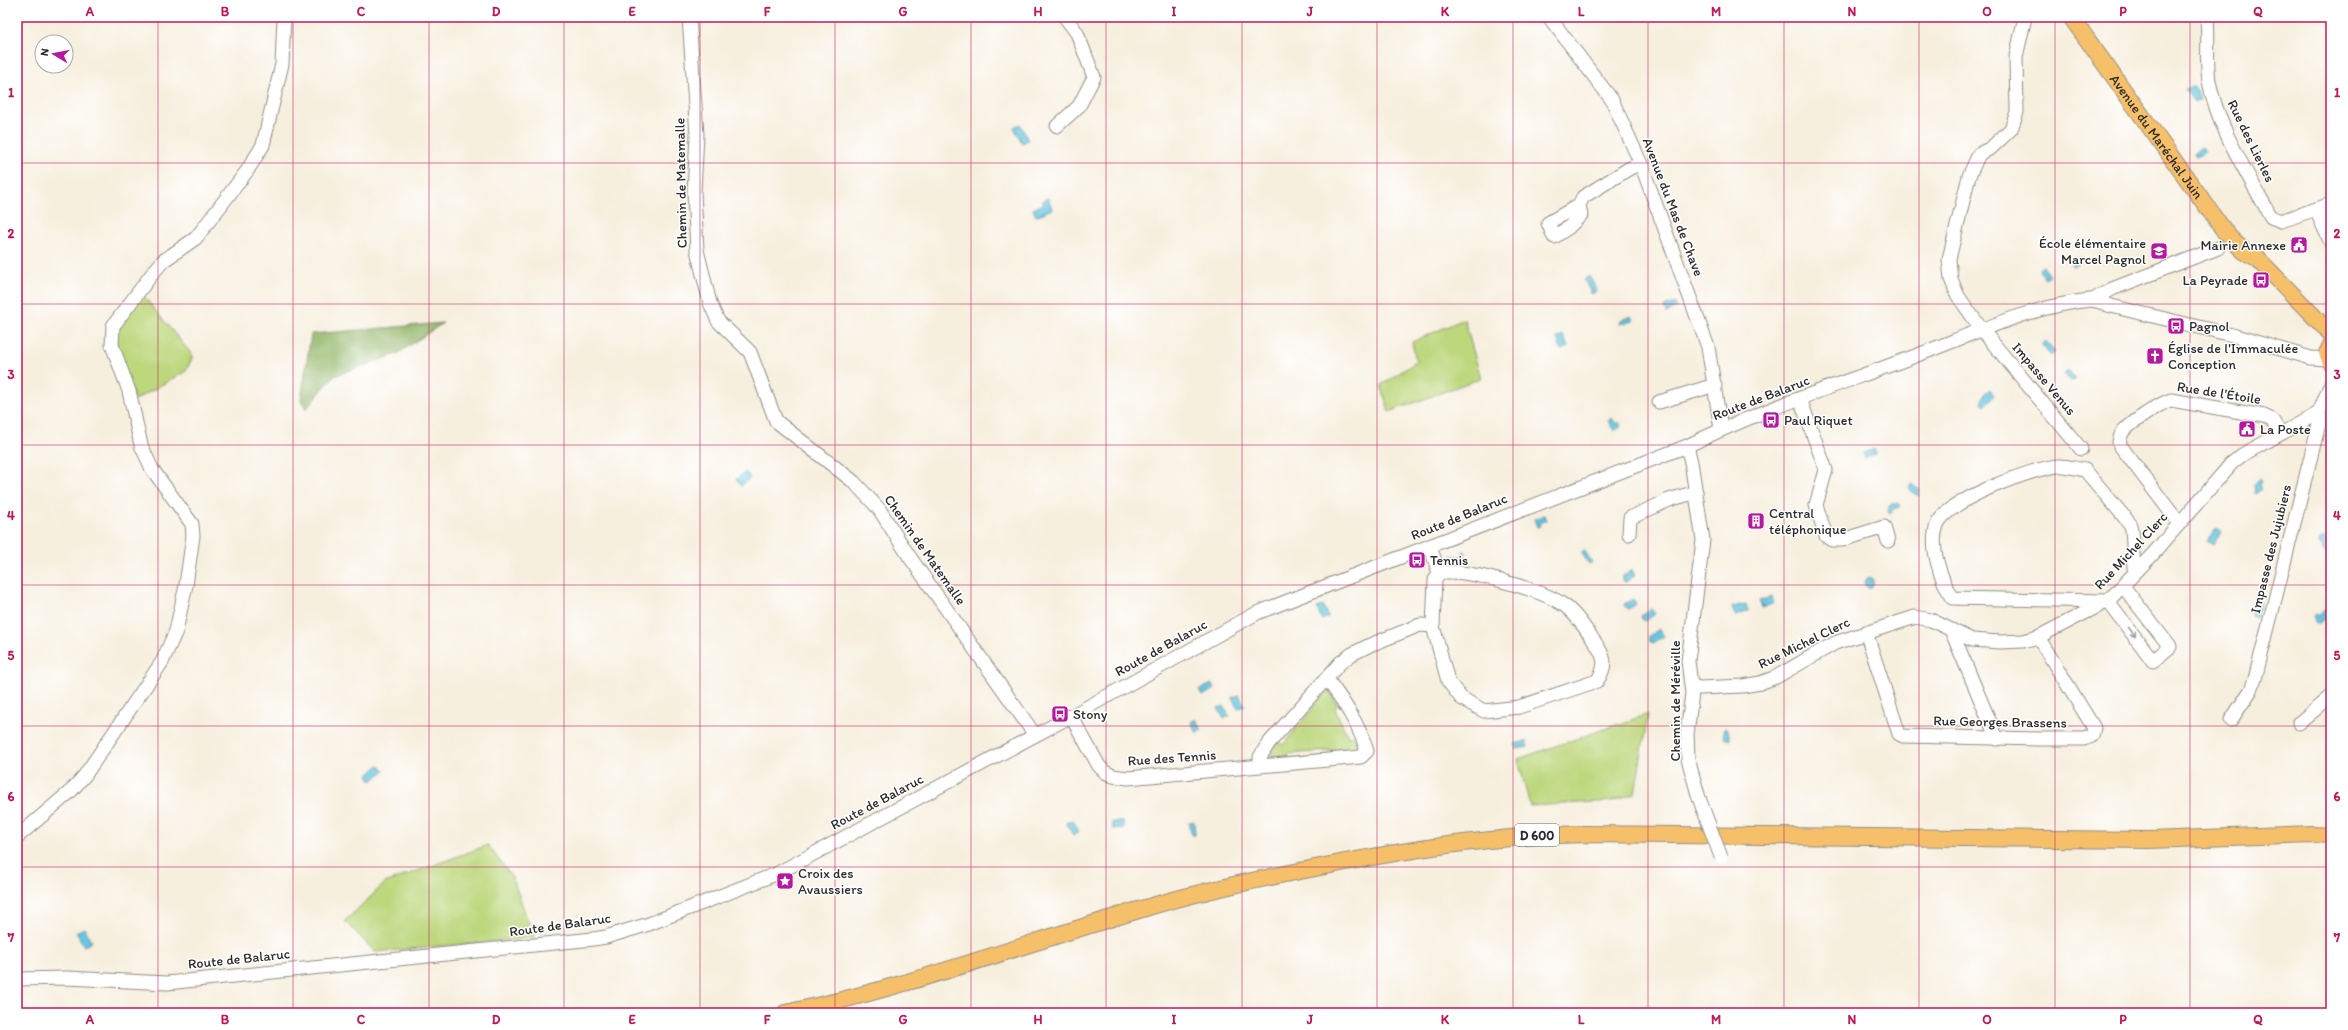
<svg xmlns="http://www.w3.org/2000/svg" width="2348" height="1030" font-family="Itim,sans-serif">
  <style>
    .green { fill: #bcd77c; stroke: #748154 }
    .forest { fill: #95b86c; stroke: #60724c }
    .water { fill: #63c6e2; stroke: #477886 }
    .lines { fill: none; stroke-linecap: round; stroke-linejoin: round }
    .minor-casing { stroke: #918d84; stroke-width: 15 }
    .major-casing { stroke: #918d84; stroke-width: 18 }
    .minor { stroke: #fff; stroke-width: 13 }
    .major { stroke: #f6c06b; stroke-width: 16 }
    .minor-bridge-casing { stroke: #918d84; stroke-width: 15; stroke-linecap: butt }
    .minor-bridge { stroke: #fff; stroke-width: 13 }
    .oneway { stroke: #a0a0a0 }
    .grid { fill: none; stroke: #c2185b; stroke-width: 1; stroke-opacity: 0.55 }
    .labels { text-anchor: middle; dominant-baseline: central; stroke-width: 3; stroke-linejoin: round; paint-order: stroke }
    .shield { fill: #fff; stroke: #6b6b6b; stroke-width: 1 }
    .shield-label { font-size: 13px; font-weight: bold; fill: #2b2b2b }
    .street-label { font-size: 14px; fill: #2b2b2b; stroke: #fff }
    .poi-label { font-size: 14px; fill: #2b2b2b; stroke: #fff; text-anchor: start }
    .neatline { fill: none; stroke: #c2185b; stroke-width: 1.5 }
    .grid-label { font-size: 13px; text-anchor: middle; font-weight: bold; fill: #c2185b }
  </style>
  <rect width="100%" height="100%" fill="#fff"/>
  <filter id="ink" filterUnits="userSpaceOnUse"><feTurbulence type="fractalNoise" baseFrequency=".025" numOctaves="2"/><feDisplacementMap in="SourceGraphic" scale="8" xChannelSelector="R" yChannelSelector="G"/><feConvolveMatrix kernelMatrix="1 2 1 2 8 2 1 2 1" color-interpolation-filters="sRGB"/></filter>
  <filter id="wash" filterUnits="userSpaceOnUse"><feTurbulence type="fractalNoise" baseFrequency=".012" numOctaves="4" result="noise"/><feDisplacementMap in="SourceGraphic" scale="16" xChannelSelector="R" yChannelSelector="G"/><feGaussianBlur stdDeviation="0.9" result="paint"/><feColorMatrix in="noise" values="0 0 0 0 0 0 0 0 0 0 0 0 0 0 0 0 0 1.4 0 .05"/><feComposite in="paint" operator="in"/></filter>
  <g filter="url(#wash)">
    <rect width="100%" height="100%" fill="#f7efde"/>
    <g class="green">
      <polygon points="141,293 193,356 186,371 135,400 115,344 116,328"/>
      <polygon points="1464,319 1481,378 1389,412 1381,385 1416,362 1412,342"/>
      <polygon points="1324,691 1333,696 1337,705 1335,709 1348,737 1355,735 1355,749 1349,755 1342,757 1341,750 1288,754 1287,760 1275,760 1272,757 1271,752 1278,741 1283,745 1320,699 1317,694"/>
      <polygon points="1648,714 1635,793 1612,801 1530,806 1518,759"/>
      <polygon points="488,845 513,879 534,938 375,952 345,921 385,883"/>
    </g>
    <polygon class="forest" points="443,323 397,354 334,376 306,409 301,400 311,334"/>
    <g class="water">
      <polygon points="2194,86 2200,100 2194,103 2185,90"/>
      <polygon points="1020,124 1028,140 1022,143 1014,127"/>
      <polygon points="2202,147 2205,152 2196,157 2194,152"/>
      <polygon points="1048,198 1052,209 1036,216 1033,209 1044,204 1042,201"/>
      <polygon points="2079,257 2082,261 2074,267 2071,265 2071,262"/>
      <polygon points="2043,266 2049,275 2044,278 2039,269"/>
      <polygon points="1589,276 1597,290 1592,294 1584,280"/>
      <polygon points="1675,303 1677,308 1666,313 1664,307"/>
      <polygon points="1631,316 1633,321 1620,324 1621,320"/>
      <polygon points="1563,335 1568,347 1561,350 1557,338"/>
      <polygon points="2045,341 2055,352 2051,356 2041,345"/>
      <polygon points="2068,370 2076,378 2072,382 2064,373"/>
      <polygon points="1990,389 1994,394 1985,406 1981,402 1986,392"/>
      <polygon points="1612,418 1616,424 1619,422 1621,426 1614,431 1608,421"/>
      <polygon points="1874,449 1876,454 1865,458 1863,453"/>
      <polygon points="746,472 750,478 741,486 736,479"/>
      <polygon points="2259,479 2262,481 2260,486 2262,489 2255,494 2254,485"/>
      <polygon points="1911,484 1919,490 1919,496 1910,491 1909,487"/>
      <polygon points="1898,502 1901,506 1899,508 1895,508 1889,513 1887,511 1890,505"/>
      <polygon points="1545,515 1547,520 1539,523 1540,526 1537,527 1534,519"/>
      <polygon points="2216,529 2221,532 2213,545 2207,541"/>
      <polygon points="2324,537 2330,550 2325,553 2318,540"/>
      <polygon points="1584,550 1592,562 1589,564 1581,552"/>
      <polygon points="1463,551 1466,552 1463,563 1451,560 1452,555 1462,557"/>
      <polygon points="1632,570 1635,575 1626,582 1622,581 1622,577"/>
      <circle cx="1869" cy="583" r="4.5"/>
      <polygon points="1772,597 1774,603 1762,608 1759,601"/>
      <polygon points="1633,599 1636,604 1628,609 1625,607 1624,604"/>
      <polygon points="2254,600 2261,602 2256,616 2251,614 2252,609 2250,608"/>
      <polygon points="1746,604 1748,611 1735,616 1732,607"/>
      <polygon points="1323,606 1328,617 1322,620 1317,608"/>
      <polygon points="1651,609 1655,614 1645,621 1642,619 1641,615"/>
      <polygon points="2327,609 2330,614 2319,623 2315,622 2313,615 2316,613 2318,615"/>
      <polygon points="1659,629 1664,636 1653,643 1649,641 1649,637"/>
      <polygon points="1212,684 1215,689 1202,696 1199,690"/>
      <polygon points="1239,695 1245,706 1238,709 1232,698"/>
      <polygon points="1224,706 1229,716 1224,719 1218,708"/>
      <polygon points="1196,719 1202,730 1197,733 1191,722"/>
      <polygon points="1725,728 1728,729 1730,740 1724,738 1723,731"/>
      <polygon points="1526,741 1528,747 1516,749 1515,744"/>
      <polygon points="379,765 384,771 372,781 368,775"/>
      <polygon points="1073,820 1079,832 1073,835 1066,823"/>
      <polygon points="1194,821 1195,835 1191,835 1189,822"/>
      <polygon points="1123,822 1124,828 1113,829 1112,822"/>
      <polygon points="84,928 92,942 84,946 76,932"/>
    </g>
  </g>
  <g filter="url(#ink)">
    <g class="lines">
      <g class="minor-casing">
        <g id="minor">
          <polyline points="689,17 697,135 694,192 697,250 710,303 718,321 750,352 776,421 854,482 879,509 909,556 1035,735"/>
          <polyline points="1549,17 1612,100 1641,164 1708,347 1721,429"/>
          <polyline points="2025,17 2016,57 2017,112 2011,129 1991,148 1979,154 1969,176 1949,259 1951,279 1958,296 1982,330 2081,449"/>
          <path d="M2207,17C2209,38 2206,60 2209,81C2218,129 2248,174 2271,217L2281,221L2331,204"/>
          <polyline points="1057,126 1079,106 1094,77 1077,33 1065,17"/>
          <polyline points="1579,205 1581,215 1569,227 1554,237 1548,223 1579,205 1583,197 1630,168 1641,164"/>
          <polyline points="2316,210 2331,243"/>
          <polyline points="2093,300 2112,289 2218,248"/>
          <polyline points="1800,399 1826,470 1816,505 1826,536 1832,540 1842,540 1884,527 1888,541"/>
          <polyline points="1659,402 1715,385"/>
          <polyline points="1687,446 1691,462 1703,540 1688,661 1692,693 1687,734 1688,759 1699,798"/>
          <path d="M2179,523L2119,444C2119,442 2120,438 2121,435C2124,427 2162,402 2171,400L2264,416L2272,420L2280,433"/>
          <polyline points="1629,534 1630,518 1669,500 1696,492"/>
          <path d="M1430,546L1439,573L1435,580L1433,626L1448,681L1461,698L1484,711L1519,707L1597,681C1609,663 1604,655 1592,638C1584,627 1574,611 1562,604C1540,589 1464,568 1439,573"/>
          <path d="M2123,586L2170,647L2153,661L2108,601L1953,598C1941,581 1929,546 1937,525C1946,500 2033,468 2058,466C2066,465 2077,469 2085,470L2131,525C2135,541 2131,557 2135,572"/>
          <polyline points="1951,630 1997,739"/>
          <polyline points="1866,632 1899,734 1903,736 2041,739 2084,739 2092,736 2094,728 2038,637"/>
          <polyline points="1692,686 1700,688 1743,686 1760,683 1776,677 1835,643 1915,617 1931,620 1972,640 2000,642 2023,641 2038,637 2108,601 2153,554 2231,464 2242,455 2319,413"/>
          <path d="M1071,716L1099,766L1105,772L1113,776L1128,778L1361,757L1367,751C1359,724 1343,701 1327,679"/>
          <polyline points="2231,720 2251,690 2255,679 2320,420 2319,413 2331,383"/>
          <polyline points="2299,723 2331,696"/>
          <polyline points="1260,766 1260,757 1268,744 1340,663 1352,654 1370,645 1420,625 1433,626"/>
          <polyline points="17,837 71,791 85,775 162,662 176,631 186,585 193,536 192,524 152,469 141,445 129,391 112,345 113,326 152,274 163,261 196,238 247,171 263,145 282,64 284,17"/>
          <path d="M17,979L67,978L167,983L593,939L606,937L649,924L776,874L1075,714L1257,613L1687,446C1760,410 1838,385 1915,356C1971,335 2030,306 2090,300C2097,300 2105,304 2111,306L2232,335L2311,358L2328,359"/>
        </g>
      </g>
      <g class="major-casing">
        <g id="major">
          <path id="s1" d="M2071,17L2228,236L2245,252L2257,258L2331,334"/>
          <polyline points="2331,345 2327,353 2331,362"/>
          <path d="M785,1013C907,988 1023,944 1142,909C1197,892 1254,880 1310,869C1404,850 1489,836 1584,834L2149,840L2312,834L2331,835"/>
        </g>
      </g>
      <use href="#minor" class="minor"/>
      <use href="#major" class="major"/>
      <g class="minor-bridge-casing">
        <polyline id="minor-bridge" points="1699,798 1721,857"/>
      </g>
      <use href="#minor-bridge" class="minor-bridge"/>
    </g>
    <defs><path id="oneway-shaft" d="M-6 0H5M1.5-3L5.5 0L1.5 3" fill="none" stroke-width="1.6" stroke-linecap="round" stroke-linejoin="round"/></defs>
    <use class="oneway" href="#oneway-shaft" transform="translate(2132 632) rotate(53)"/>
  </g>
  <path class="grid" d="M158,17V1013M293,17V1013M429,17V1013M564,17V1013M700,17V1013M835,17V1013M971,17V1013M1106,17V1013M1242,17V1013M1377,17V1013M1513,17V1013M1648,17V1013M1784,17V1013M1919,17V1013M2055,17V1013M2190,17V1013M17,163H2331M17,304H2331M17,445H2331M17,585H2331M17,726H2331M17,867H2331"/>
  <defs>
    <g id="civic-square" transform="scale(0.9)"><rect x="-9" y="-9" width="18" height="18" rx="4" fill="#b5179e" stroke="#fff"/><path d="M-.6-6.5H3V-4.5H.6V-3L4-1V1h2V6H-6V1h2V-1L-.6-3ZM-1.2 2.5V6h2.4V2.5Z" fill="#fff"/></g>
    <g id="school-square" transform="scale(0.9)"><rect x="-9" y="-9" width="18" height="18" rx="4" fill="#b5179e" stroke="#fff"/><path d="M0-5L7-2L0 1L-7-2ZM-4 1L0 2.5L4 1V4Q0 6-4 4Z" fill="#fff"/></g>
    <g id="bus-square" transform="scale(0.9)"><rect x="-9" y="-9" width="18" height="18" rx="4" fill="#b5179e" stroke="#fff"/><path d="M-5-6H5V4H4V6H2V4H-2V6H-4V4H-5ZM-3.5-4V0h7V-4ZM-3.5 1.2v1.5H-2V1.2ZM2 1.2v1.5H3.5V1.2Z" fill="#fff"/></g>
    <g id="church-square" transform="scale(0.9)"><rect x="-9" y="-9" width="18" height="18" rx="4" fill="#b5179e" stroke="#fff"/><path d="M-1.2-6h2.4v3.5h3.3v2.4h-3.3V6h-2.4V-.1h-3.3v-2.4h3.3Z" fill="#fff"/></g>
    <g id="building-square" transform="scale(0.9)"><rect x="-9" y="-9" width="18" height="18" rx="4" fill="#b5179e" stroke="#fff"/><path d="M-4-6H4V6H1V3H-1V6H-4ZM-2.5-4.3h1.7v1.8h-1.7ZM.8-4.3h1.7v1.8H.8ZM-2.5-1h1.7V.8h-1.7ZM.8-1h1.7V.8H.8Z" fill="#fff"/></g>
    <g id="sight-square" transform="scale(0.9)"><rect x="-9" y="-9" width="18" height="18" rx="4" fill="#b5179e" stroke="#fff"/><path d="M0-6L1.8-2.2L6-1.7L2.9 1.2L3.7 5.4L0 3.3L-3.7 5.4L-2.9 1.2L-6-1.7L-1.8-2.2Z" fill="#fff"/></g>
  </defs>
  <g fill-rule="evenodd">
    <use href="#civic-square" x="2299" y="245"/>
    <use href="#school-square" x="2159" y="251"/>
    <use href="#bus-square" x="2261" y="280"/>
    <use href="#bus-square" x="2176" y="326"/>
    <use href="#church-square" x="2155" y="356"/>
    <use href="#bus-square" x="1771" y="420"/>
    <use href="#civic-square" x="2247" y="429"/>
    <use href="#building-square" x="1756" y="521"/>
    <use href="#bus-square" x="1417" y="560"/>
    <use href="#bus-square" x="1060" y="714"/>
    <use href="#sight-square" x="785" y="881"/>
  </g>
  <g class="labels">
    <rect class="shield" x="1515" y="824" width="44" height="22" rx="3"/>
    <g class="shield-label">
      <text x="1537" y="835">D 600</text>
    </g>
    <g class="street-label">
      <text stroke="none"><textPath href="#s1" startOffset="147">Avenue du Maréchal Juin</textPath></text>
      <text transform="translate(2251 141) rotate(64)">Rue des Lierles</text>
      <text transform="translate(681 183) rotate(-91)">Chemin de Matemalle</text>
      <text transform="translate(1673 207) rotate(69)">Avenue du Mas de Chave</text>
      <text transform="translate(2044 379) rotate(50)">Impasse Venus</text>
      <text transform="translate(2219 393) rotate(9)">Rue de l'Étoile</text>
      <text transform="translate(1761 398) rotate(-21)">Route de Balaruc</text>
      <text transform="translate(1459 517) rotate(-22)">Route de Balaruc</text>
      <text transform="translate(2271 549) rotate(-76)">Impasse des Jujubiers</text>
      <text transform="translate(925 550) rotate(55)">Chemin de Matemalle</text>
      <text transform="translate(2131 551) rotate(-47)">Rue Michel Clerc</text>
      <text transform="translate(1804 643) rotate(-26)">Rue Michel Clerc</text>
      <text transform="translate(1161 648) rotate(-29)">Route de Balaruc</text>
      <text transform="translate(1675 701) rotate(-90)">Chemin de Méréville</text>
      <text transform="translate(2000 722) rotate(1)">Rue Georges Brassens</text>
      <text transform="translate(1172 758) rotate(-4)">Rue des Tennis</text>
      <text transform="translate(877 802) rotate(-28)">Route de Balaruc</text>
      <text transform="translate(560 925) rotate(-8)">Route de Balaruc</text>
      <text transform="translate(239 959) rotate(-6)">Route de Balaruc</text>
    </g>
    <g class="poi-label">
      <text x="2146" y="243" text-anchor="end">École élémentaire<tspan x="2146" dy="16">Marcel Pagnol</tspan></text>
      <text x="2286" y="245" text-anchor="end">Mairie Annexe</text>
      <text x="2248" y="280" text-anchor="end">La Peyrade</text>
      <text x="2189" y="326">Pagnol</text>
      <text x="2168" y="348">Église de l'Immaculée<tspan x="2168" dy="16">Conception</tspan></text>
      <text x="1784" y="420">Paul Riquet</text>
      <text x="2260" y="429">La Poste</text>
      <text x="1769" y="513">Central<tspan x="1769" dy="16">téléphonique</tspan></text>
      <text x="1430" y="560">Tennis</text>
      <text x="1073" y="714">Stony</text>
      <text x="798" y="873">Croix des<tspan x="798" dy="16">Avaussiers</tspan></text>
    </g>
  </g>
  <rect width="2348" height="1030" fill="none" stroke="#fff" stroke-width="44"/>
  <g transform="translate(54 54) rotate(280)"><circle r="19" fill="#ffffff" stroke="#aaaaaa"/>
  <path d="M0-3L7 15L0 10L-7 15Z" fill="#b5179e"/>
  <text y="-6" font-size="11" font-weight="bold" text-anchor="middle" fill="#2b2b2b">N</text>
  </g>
  <rect x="22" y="22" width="2304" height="986" class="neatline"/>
  <g class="grid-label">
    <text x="90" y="16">A</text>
    <text x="225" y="16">B</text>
    <text x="361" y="16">C</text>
    <text x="496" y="16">D</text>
    <text x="632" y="16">E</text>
    <text x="767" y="16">F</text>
    <text x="903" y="16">G</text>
    <text x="1038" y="16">H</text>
    <text x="1174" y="16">I</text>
    <text x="1310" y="16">J</text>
    <text x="1445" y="16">K</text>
    <text x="1581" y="16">L</text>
    <text x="1716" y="16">M</text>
    <text x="1852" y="16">N</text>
    <text x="1987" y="16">O</text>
    <text x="2123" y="16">P</text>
    <text x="2258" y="16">Q</text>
    <text x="11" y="97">1</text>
    <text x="2337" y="97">1</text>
    <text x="11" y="238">2</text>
    <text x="2337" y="238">2</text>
    <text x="11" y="379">3</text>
    <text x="2337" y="379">3</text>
    <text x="11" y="520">4</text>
    <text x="2337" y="520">4</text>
    <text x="11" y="660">5</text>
    <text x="2337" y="660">5</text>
    <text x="11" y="801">6</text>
    <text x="2337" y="801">6</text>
    <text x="11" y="942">7</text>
    <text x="2337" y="942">7</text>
    <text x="90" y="1024">A</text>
    <text x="225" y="1024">B</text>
    <text x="361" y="1024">C</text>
    <text x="496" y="1024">D</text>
    <text x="632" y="1024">E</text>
    <text x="767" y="1024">F</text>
    <text x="903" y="1024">G</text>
    <text x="1038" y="1024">H</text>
    <text x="1174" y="1024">I</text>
    <text x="1310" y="1024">J</text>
    <text x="1445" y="1024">K</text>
    <text x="1581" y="1024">L</text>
    <text x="1716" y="1024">M</text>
    <text x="1852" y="1024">N</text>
    <text x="1987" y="1024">O</text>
    <text x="2123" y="1024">P</text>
    <text x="2258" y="1024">Q</text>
  </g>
</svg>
